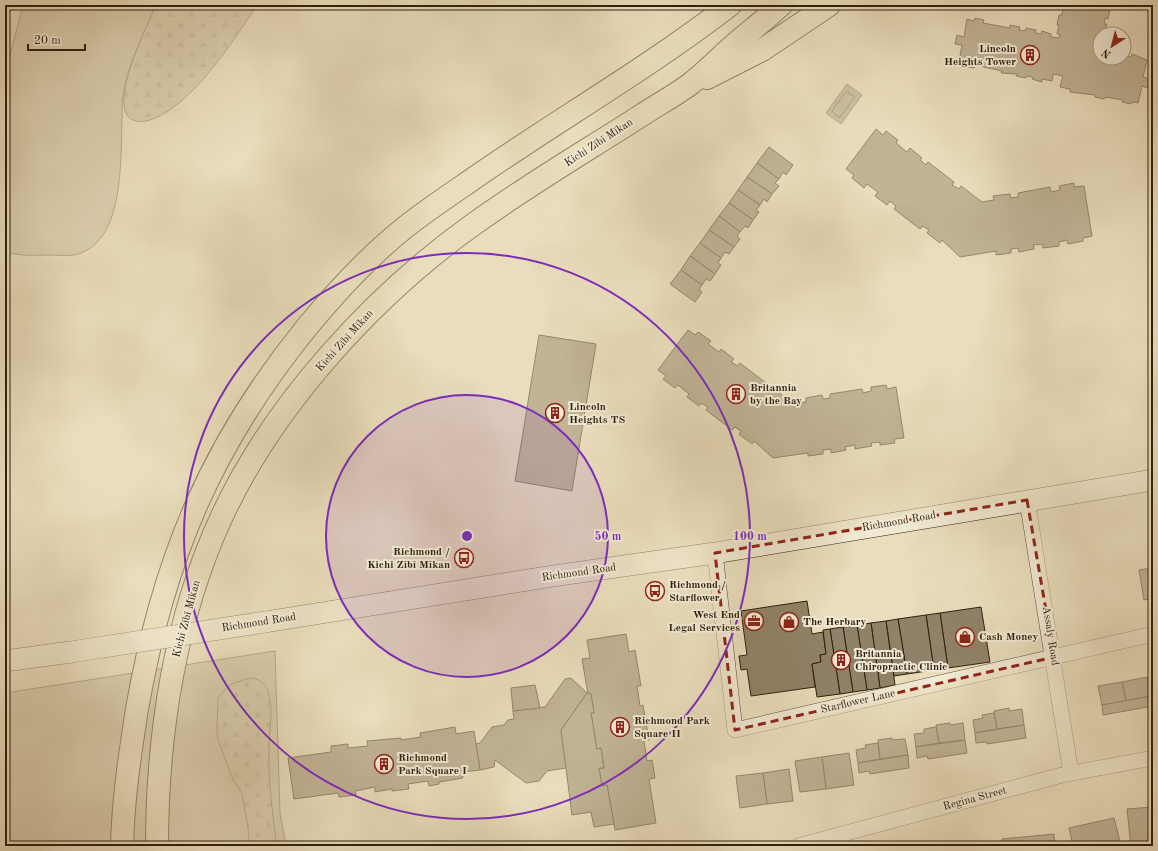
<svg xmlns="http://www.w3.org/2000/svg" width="1158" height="851" font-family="'Old Standard TT',serif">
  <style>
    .green { fill: #cabd9e; stroke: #7c6e56 }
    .forest { fill: url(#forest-firs); stroke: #7c6e56 }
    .water { fill: url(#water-ripples); stroke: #786b53 }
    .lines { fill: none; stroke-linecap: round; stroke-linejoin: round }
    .shore { stroke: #6c5e48; stroke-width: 1 }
    .building { fill: #908268; stroke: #2e200e }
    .minor-casing { stroke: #5d4f3a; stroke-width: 16 }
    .secondary-casing { stroke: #2e200e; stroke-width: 22 }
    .trunk-casing { stroke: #2e200e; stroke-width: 24 }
    .minor { stroke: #f1e9d3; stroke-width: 15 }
    .secondary { stroke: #f1e9d3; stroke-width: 21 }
    .trunk { stroke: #eaddbc; stroke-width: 22 }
    .secondary-bridge-casing { stroke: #2e200e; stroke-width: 22; stroke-linecap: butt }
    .secondary-bridge { stroke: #f1e9d3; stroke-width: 21 }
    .marked { fill: none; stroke: #8f2418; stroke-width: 3; stroke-dasharray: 8 5; stroke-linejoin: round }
    .ring { fill: none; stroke: #7b2cbf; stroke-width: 2 }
    .labels { text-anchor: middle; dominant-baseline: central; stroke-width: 4; stroke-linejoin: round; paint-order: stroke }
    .poi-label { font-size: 11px; font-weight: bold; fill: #2e200e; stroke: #f1e9d3; text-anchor: start }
    .street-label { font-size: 11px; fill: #2e200e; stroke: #f1e9d3 }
    .centre { fill: #7b2cbf; stroke: #f1e9d3; stroke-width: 2 }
    .ring-label { font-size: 12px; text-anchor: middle; font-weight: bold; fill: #7b2cbf; stroke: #f1e9d3; stroke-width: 4; stroke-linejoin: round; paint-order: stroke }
  </style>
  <defs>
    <pattern id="forest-firs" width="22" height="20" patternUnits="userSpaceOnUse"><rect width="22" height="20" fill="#cabd9e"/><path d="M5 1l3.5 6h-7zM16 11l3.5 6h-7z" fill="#aea287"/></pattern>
    <pattern id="water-ripples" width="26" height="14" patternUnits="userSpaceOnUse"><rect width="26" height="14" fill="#aa9d81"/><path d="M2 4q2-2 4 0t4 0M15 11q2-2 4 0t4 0" fill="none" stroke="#8b8068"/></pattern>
  </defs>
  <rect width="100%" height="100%" fill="#eaddbc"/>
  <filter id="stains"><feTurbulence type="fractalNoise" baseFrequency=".005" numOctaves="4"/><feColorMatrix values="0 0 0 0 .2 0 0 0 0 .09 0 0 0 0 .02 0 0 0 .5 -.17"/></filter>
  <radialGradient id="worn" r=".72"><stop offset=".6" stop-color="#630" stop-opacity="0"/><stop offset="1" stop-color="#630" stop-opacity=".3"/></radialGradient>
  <g class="green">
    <path d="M23,5H156C144,34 127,65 123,96C119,138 130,235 81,253C71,257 60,255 50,255C35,255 19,257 5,251V75Z"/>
    <polygon points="275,651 280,813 286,846 5,846 5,693"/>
  </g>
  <g class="forest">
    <path d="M156,5H257C236,37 209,78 180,102C169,111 151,124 136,121C102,113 149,23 156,5Z"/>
    <path d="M250,678C259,679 265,682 268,692C274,709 269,729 269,747C268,779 272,809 276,840V846H248L249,834L242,794L232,777L218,740L217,730L218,698L231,684Z"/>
  </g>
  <polygon class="water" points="847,84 862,95 841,124 826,113"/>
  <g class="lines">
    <polygon class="shore" points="847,91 855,97 839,118 832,111"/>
  </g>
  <g class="building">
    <polygon points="1061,5 1108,5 1107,8 1110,9 1108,19 1105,18 1104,24 1107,24 1104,34 1100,34 1098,50 1100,51 1100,58 1124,58 1124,56 1131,57 1132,54 1147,60 1143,77 1150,79 1148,88 1142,86 1138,103 1132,102 1131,104 1122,102 1123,100 1105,97 1104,99 1095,97 1095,95 1070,92 1070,89 1060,87 1063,76 1053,74 1052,81 1042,79 1042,82 1032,79 1033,77 1027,76 1026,78 1016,76 1017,74 1001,73 1002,71 975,65 974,68 964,66 965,63 959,62 962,45 955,44 957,35 964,37 967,19 974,21 975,18 984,20 983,23 1010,28 1010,25 1020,27 1019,30 1025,31 1026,28 1036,30 1035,33 1041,34 1042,31 1051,34 1051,37 1059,38 1060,34 1057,34 1059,25 1057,25 1059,15 1061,16 1063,10 1061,9"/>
    <polygon points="876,129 883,135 886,131 898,140 896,143 907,152 910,148 922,158 920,160 926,165 928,162 954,182 952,185 959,189 961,186 982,202 994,200 993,196 1010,194 1011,198 1018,197 1018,193 1050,187 1051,192 1060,190 1059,186 1074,183 1074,187 1084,186 1092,236 1083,238 1083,241 1068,244 1067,240 1059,242 1059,246 1043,248 1042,244 1033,245 1034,249 1019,252 1018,248 1011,249 1011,253 996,255 996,251 960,257 942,240 940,243 927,233 929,230 923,226 920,229 894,209 896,206 890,201 887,205 875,196 878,192 867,184 864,188 852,178 854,175 846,169"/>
    <polygon points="769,147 793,165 786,175 783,172 779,179 757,163"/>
    <polygon points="757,163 779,179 775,183 779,186 772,194 747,177"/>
    <polygon points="747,177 772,194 767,202 764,199 760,205 738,190"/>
    <polygon points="738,190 760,205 756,210 759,212 753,220 729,203"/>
    <polygon points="729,203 753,220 748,228 745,226 740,232 719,216"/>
    <polygon points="719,216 740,232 737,236 740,239 734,247 709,230"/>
    <polygon points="709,230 734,247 729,254 725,252 721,258 700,243"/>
    <polygon points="700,243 721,258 718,263 721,265 715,274 690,256"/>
    <polygon points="690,256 715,274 710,281 706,279 702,285 681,270"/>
    <polygon points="681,270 702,285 699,290 702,292 695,302 670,284"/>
    <polygon points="688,330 695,335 698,332 711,341 708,344 719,352 721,349 734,359 731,362 738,366 740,363 766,383 764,386 770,390 772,387 793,404 806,402 806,398 822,395 823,399 830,398 830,394 862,389 863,393 871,391 871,387 886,385 887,389 896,387 904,438 894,439 895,443 880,445 880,442 871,443 872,446 855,449 855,445 845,447 846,450 831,453 831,449 823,450 823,454 808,456 808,453 773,458 754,441 752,444 739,434 741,431 735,427 732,430 706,410 708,407 701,403 699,406 687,397 689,394 678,385 675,388 663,379 666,376 658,370"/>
    <polygon points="539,335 596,344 572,491 515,481"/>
    <polygon points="1153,568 1153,598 1144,600 1139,570"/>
    <polygon points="807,601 812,634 823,632 826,654 820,655 821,662 812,664 815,687 751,696 747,669 741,670 739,656 747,655 741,611"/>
    <polygon points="981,607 990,662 948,668 940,613"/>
    <polygon points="940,613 948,668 934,670 926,615"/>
    <polygon points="926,615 934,670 907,674 898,619"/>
    <polygon points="898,619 907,674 894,676 886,621"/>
    <polygon points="886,621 895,685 880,688 871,623"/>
    <polygon points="871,623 880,688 867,690 857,625"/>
    <polygon points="857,625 867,690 853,692 843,627"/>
    <polygon points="843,627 853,692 840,694 830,629"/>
    <polygon points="830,629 840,694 817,697 812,664 821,662 820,655 826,654 823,630"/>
    <polygon points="626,634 629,652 635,650 641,686 637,686 640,706 643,705 649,740 644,741 647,761 652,760 655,778 649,779 656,823 615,830 607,785 602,786 599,768 604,768 601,748 597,749 591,713 594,713 591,694 588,694 582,659 590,658 587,640"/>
    <polygon points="1147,677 1151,696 1126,701 1122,682"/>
    <polygon points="571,678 587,693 561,730 566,768 547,771 539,781 526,783 495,760 494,767 480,770 476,744 480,743 492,727 504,725 508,720 514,719 513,711 545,707 565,679"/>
    <polygon points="1122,682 1126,701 1102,705 1098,686"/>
    <polygon points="535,685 540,708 513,711 511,688"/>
    <polygon points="587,693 591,694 594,713 591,713 597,749 601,748 604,768 599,768 602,786 607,785 614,824 594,827 591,812 572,815 561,730"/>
    <polygon points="1151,696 1153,706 1103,715 1102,705"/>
    <polygon points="1009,708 1009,711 1022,709 1024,725 997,729 994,711"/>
    <polygon points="994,713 997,729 975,733 973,720 983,718 982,715"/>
    <polygon points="950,723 951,725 963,723 965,740 939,743 936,725"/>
    <polygon points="1024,725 1026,738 987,744 986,742 976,743 975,733"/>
    <polygon points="455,727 456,734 474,731 480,770 462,772 463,778 439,782 439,784 429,786 428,781 408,784 409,789 392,791 392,789 375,792 375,787 355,791 356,795 339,797 338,793 294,799 288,758 331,752 331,746 348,744 348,748 368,746 367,741 401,738 401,740 421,737 420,733"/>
    <polygon points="936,727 939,743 916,747 914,734 924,733 924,729"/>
    <polygon points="892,738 892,740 905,739 908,755 880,759 878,740"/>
    <polygon points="965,740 967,753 928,759 927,756 917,758 916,747"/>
    <polygon points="878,743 880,759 858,763 856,750 866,748 865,745"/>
    <polygon points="849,753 854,785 826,789 822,757"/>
    <polygon points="908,755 909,768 870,774 869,771 859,773 858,763"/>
    <polygon points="822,757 826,789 800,792 795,761"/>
    <polygon points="789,769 793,801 767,804 763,773"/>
    <polygon points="763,773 767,804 740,808 736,776"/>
    <polygon points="1153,807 1153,846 1131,846 1127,809"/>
    <polygon points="1114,818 1121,846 1073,846 1069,828"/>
    <polygon points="1054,834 1055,846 1003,846 1002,839"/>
  </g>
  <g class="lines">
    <g class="minor-casing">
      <g id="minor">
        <polyline points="1027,500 1071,773"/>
        <polyline points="715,553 735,730 1153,634"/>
        <polyline points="798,846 1062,775 1153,758"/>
      </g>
    </g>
    <g class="secondary-casing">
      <g id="secondary">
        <polyline points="265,622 553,576 715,553 1153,480"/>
        <polyline points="5,661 71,652"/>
      </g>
    </g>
    <g class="trunk-casing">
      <g id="trunk">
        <polyline points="707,78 762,50 829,5"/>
        <path d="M122,846C123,800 130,754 137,709C163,560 211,445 307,327C336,292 367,258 403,229C424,212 448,196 470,181C556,121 647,69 730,5"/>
        <path d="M157,846C157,734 175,617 222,516C274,404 374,295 474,224C528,185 586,151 642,115C657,105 674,96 689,85C705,73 719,58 735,44C750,31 766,19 781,5"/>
      </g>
    </g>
    <use href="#minor" class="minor"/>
    <use href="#secondary" class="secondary"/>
    <use href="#trunk" class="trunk"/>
    <g class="secondary-bridge-casing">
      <polyline id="secondary-bridge" points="71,652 265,622"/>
    </g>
    <use href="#secondary-bridge" class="secondary-bridge"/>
  </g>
  <path d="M0 0H1158V851H0ZM1027,500L1054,657L735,730L715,553Z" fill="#eaddbc" fill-opacity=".55" fill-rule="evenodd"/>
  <path class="marked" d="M1027,500L1054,657L735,730L715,553Z"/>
  <circle cx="467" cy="536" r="141" fill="#7b2cbf" fill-opacity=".12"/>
  <g class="ring">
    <circle cx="467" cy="536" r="141"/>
    <circle cx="467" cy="536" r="283"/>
  </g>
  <defs>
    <g id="building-ring" transform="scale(1)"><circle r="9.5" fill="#f1e9d3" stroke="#8f2418" stroke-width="1.5"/><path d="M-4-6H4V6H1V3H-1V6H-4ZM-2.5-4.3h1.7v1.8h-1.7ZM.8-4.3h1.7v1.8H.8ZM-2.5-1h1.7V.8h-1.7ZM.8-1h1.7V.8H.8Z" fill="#8f2418"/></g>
    <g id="bus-ring" transform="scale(1)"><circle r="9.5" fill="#f1e9d3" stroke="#8f2418" stroke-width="1.5"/><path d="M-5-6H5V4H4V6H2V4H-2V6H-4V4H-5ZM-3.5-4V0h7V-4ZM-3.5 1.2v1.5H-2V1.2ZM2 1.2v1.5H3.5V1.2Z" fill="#8f2418"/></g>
    <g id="office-ring" transform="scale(1)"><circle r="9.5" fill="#f1e9d3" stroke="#8f2418" stroke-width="1.5"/><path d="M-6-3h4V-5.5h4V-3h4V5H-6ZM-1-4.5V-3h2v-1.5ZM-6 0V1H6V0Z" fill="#8f2418"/></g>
    <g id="shop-ring" transform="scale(1)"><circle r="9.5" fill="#f1e9d3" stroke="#8f2418" stroke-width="1.5"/><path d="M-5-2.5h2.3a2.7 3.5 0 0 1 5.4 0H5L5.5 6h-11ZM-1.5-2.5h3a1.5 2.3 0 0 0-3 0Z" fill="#8f2418"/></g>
  </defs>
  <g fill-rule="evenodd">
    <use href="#building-ring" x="1030" y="55"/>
    <use href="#building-ring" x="736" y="394"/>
    <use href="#building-ring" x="555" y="413"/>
    <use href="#bus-ring" x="464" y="558"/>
    <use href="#bus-ring" x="655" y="591"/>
    <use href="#office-ring" x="754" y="621"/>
    <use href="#shop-ring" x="789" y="622"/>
    <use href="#shop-ring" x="965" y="637"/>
    <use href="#building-ring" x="841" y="660"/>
    <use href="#building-ring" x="620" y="727"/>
    <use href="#building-ring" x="384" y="764"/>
  </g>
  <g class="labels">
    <g class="poi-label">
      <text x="1016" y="49" text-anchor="end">Lincoln<tspan x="1016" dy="13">Heights Tower</tspan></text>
      <text x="750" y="388">Britannia<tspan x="750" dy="13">by the Bay</tspan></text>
      <text x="569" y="407">Lincoln<tspan x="569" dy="13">Heights TS</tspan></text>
      <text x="450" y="552" text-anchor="end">Richmond /<tspan x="450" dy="13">Kichi Zībī Mīkan</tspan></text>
      <text x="669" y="585">Richmond /<tspan x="669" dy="13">Starflower</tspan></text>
      <text x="740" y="615" text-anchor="end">West End<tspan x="740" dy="13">Legal Services</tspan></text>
      <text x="803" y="622">The Herbary</text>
      <text x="979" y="637">Cash Money</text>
      <text x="855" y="654">Britannia<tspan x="855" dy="13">Chiropractic Clinic</tspan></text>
      <text x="634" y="721">Richmond Park<tspan x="634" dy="13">Square II</tspan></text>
      <text x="398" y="758">Richmond<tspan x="398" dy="13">Park Square I</tspan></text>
    </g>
    <g class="street-label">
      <text transform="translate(599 143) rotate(-33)">Kichi Zībī Mīkan</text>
      <text transform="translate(345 341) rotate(-48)">Kichi Zībī Mīkan</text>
      <text transform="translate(899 522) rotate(-10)">Richmond Road</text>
      <text transform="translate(579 573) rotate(-8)">Richmond Road</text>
      <text transform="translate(187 619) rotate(-75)">Kichi Zībī Mīkan</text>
      <text transform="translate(259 623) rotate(-9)">Richmond Road</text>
      <text transform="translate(1050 636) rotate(81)">Assaly Road</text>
      <text transform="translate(858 702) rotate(-13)">Starflower Lane</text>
      <text transform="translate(975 799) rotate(-15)">Regina Street</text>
    </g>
  </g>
  <circle cx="467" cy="536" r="6" class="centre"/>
  <g class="ring-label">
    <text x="608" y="540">50 m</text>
    <text x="750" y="540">100 m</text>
  </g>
  <rect width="1158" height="851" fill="none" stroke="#eaddbc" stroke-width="20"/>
  <rect x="6" y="6" width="1146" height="839" fill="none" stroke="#2e200e" stroke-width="2"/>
  <rect x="10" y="10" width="1138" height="831" fill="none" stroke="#2e200e"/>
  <g transform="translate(1112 46) rotate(216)"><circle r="19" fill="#f1e9d3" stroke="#a39984"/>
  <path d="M0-3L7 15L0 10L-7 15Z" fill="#8f2418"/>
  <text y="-6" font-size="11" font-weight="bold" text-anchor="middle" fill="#2e200e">N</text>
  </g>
  <path d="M28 44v6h57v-6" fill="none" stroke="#2e200e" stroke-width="2"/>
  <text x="34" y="44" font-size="12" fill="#2e200e" stroke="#f1e9d3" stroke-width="3" paint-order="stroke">20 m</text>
  <rect width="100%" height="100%" filter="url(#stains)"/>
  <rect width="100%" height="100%" fill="url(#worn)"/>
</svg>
